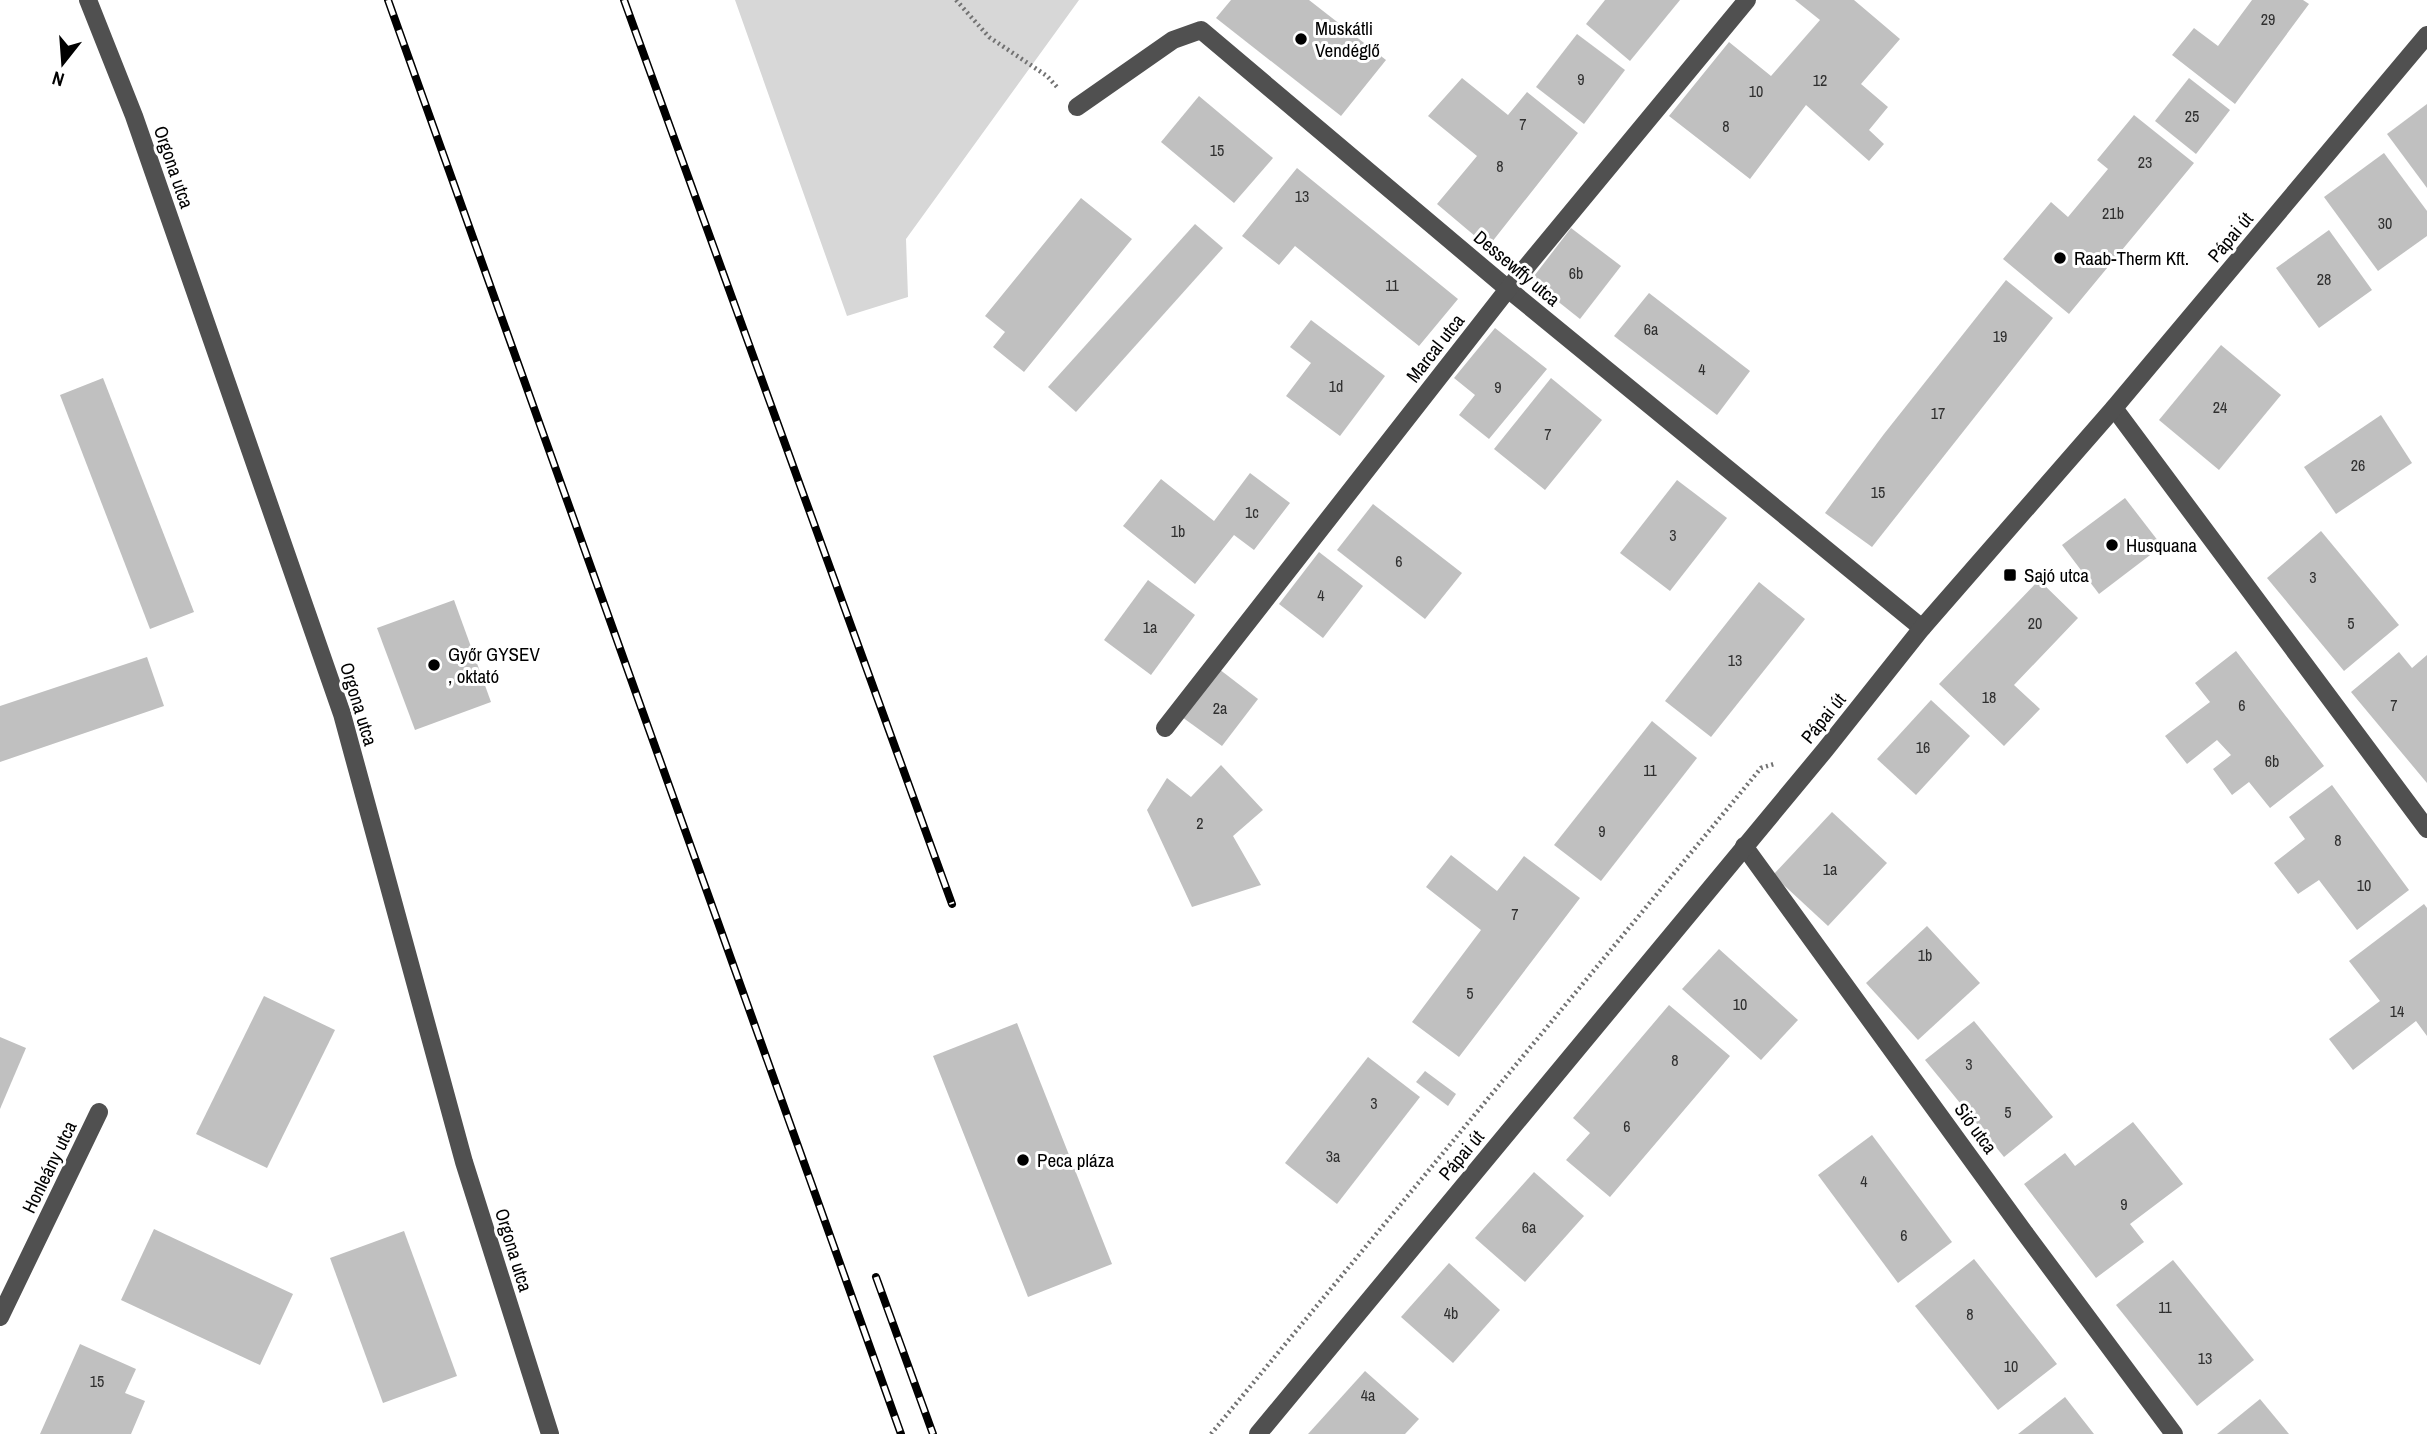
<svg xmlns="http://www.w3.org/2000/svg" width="2427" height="1434" font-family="'Archivo Narrow',sans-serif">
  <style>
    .green { fill: #d7d7d7 }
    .building { fill: #c0c0c0 }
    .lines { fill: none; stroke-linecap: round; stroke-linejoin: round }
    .path { stroke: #727272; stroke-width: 4.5; stroke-dasharray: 2 3.5; stroke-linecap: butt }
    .minor { stroke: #505050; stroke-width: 18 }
    .rail-casing { stroke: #000; stroke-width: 8 }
    .rail { stroke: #fff; stroke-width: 5; stroke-dasharray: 16; stroke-linecap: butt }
    .poi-dot { fill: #000; stroke: #fff; stroke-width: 2.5 }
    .labels { text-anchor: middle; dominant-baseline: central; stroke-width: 6; stroke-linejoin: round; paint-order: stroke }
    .number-label { font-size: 16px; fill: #303030 }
    .poi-label { font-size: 19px; fill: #000; stroke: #fff; text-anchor: start }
    .street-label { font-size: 19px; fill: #000; stroke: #fff }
  </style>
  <rect width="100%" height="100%" fill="#fff"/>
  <polygon class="green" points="735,0 1079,0 906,239 908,297 847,316"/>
  <g class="building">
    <polygon points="1231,0 1309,0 1386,60 1341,116 1216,18"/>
    <polygon points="1605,0 1680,0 1630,61 1586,24"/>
    <polygon points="1795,0 1854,0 1900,39 1861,84 1888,107 1869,130 1884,144 1869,161 1806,105 1750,179 1669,116 1729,42 1771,76 1820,20"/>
    <polygon points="2252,0 2303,0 2309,4 2235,104 2172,55 2194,28 2218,46"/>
    <polygon points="1577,34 1625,70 1584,124 1536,87"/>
    <polygon points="1462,78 1508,115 1527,92 1578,133 1488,247 1437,204 1477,156 1428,116"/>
    <polygon points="2189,78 2230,110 2196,154 2155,121"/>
    <polygon points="1199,96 1273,158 1234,203 1161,142"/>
    <polygon points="2427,104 2427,188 2387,134"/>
    <polygon points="2134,115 2194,163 2069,314 2003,259 2051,202 2068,217 2108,169 2097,160"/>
    <polygon points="2384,153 2427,211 2427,236 2378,271 2324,197"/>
    <polygon points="1297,168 1458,299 1419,346 1295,246 1279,265 1242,236"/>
    <polygon points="1081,198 1132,239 1024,372 993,347 1005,332 985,316"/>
    <polygon points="1195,224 1223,248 1076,412 1048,387"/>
    <polygon points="1571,228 1621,266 1580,319 1531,280"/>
    <polygon points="2329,230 2372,290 2319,328 2276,268"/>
    <polygon points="2006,280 2053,318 1872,547 1825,513 1884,434"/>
    <polygon points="1649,293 1750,371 1717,415 1614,336"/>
    <polygon points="1311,320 1385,376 1340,436 1286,396 1311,363 1290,347"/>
    <polygon points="1495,328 1547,369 1489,439 1459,415 1475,395 1454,378"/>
    <polygon points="2221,345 2281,395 2219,470 2159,420"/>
    <polygon points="103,378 194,612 150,629 60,395"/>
    <polygon points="1551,378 1602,420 1545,490 1494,449"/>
    <polygon points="2381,415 2412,463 2336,514 2304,467"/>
    <polygon points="1250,473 1290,503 1254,550 1234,535 1195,584 1123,526 1161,479 1214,521"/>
    <polygon points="1677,480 1727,518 1670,591 1620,553"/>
    <polygon points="2125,498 2162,546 2099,594 2062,545"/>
    <polygon points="1373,504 1462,573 1425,619 1337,550"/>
    <polygon points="2321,531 2399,625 2344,671 2267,578"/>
    <polygon points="1319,552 1363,586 1323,638 1279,604"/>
    <polygon points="1148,580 1195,615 1151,675 1104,640"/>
    <polygon points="2039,580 2078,618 2014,685 2040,709 2004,746 1939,684"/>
    <polygon points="1759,582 1805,619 1711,737 1665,701"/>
    <polygon points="454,600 491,702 415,730 377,628"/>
    <polygon points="2236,651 2324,766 2270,808 2249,782 2232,795 2213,769 2231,755 2217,740 2187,764 2165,736 2210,702 2195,683"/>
    <polygon points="2399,652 2412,668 2427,655 2427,783 2351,692"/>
    <polygon points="147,657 164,706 0,762 0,706"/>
    <polygon points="1219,669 1258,699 1222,746 1182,717"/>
    <polygon points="1931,700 1970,736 1916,795 1877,759"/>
    <polygon points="1652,721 1697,758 1601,881 1554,845"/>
    <polygon points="1221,765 1263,810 1233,836 1261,885 1192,907 1147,810 1167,778 1191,797"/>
    <polygon points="2332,785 2409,890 2357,930 2319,880 2298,894 2274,863 2305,839 2289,817"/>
    <polygon points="1832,812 1887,863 1828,926 1773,875"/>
    <polygon points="1451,855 1497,891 1524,856 1580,898 1459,1057 1412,1022 1481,930 1426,887"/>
    <polygon points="2424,904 2427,908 2427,1036 2416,1021 2353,1070 2329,1039 2380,1001 2349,961"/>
    <polygon points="1927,926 1980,983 1918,1040 1866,983"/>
    <polygon points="1719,949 1798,1020 1761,1060 1682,989"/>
    <polygon points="264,996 335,1030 267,1168 196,1134"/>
    <polygon points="1669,1005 1730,1056 1610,1197 1566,1160 1590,1133 1573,1118"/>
    <polygon points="1974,1021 2053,1117 2004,1157 1925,1060"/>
    <polygon points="1017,1023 1112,1264 1028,1297 933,1056"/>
    <polygon points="0,1037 26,1048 0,1109"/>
    <polygon points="1368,1057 1420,1097 1337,1204 1285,1163"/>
    <polygon points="1425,1071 1456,1094 1448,1106 1416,1082"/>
    <polygon points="2133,1122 2183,1184 2130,1224 2144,1242 2096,1278 2024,1184 2065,1153 2075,1166"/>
    <polygon points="1872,1135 1952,1242 1898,1283 1818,1175"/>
    <polygon points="1534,1172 1584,1216 1525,1282 1475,1238"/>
    <polygon points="154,1229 293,1294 260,1365 121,1300"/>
    <polygon points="404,1231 457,1376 383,1403 330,1258"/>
    <polygon points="1974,1259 2057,1364 1998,1410 1915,1306"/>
    <polygon points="2173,1260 2254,1360 2197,1406 2116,1305"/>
    <polygon points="1449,1263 1500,1310 1453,1363 1401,1317"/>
    <polygon points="80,1344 136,1369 125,1393 145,1401 131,1434 40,1434"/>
    <polygon points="1365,1371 1419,1419 1405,1434 1308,1434"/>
    <polygon points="2065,1397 2094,1434 2018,1434"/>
    <polygon points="2260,1399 2289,1434 2217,1434"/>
  </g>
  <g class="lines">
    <g class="path">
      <polyline points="956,0 989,37 1047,76 1057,87"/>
      <polyline points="1211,1434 1761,768 1774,764"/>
    </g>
    <g class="minor">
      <polyline points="88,0 134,116 342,714 464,1162 550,1434"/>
      <polyline points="1077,107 1173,40 1201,30 1508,289 1922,628"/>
      <polyline points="2114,408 2427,829"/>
      <polyline points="1165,728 1508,289 1747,0"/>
      <polyline points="1744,846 2024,1232 2174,1434"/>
      <polyline points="0,1317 99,1112"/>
      <polyline points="1258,1434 1825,750 1922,628 2114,408 2427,35"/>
    </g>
    <g class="rail-casing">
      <g id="rail">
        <polyline points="388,0 901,1434"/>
        <polyline points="624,0 952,904"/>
        <polyline points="876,1277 933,1434"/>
      </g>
    </g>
    <use href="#rail" class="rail"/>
  </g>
  <g class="poi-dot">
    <circle cx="1301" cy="39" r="7"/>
    <circle cx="2060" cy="258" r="7"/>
    <circle cx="2112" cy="545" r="7"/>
    <rect x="2003" y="568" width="14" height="14" rx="3.5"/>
    <circle cx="434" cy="665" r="7"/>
    <circle cx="1023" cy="1160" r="7"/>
  </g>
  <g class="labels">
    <g class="number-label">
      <text x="2268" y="19">29</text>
      <text x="1581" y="79">9</text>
      <text x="1820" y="80">12</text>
      <text x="1756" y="91">10</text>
      <text x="2192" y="116">25</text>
      <text x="1523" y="124">7</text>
      <text x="1726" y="126">8</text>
      <text x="1217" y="150">15</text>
      <text x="2145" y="162">23</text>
      <text x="1500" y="166">8</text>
      <text x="1302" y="196">13</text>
      <text x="2113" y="213">21b</text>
      <text x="2385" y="223">30</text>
      <text x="1576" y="273">6b</text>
      <text x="2324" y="279">28</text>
      <text x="1392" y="285">11</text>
      <text x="1651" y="329">6a</text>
      <text x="2000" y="336">19</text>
      <text x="1702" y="369">4</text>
      <text x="1336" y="386">1d</text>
      <text x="1498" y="387">9</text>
      <text x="2220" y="407">24</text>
      <text x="1938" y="413">17</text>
      <text x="1548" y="434">7</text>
      <text x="2358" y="465">26</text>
      <text x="1878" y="492">15</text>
      <text x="1252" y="512">1c</text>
      <text x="1178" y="531">1b</text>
      <text x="1673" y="535">3</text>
      <text x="1399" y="561">6</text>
      <text x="2313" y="577">3</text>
      <text x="1321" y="595">4</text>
      <text x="2035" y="623">20</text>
      <text x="2351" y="623">5</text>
      <text x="1150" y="627">1a</text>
      <text x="1735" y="660">13</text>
      <text x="1989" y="697">18</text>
      <text x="2242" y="705">6</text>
      <text x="2394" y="705">7</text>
      <text x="1220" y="708">2a</text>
      <text x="1923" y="747">16</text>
      <text x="2272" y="761">6b</text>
      <text x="1650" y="770">11</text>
      <text x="1200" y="823">2</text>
      <text x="1602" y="831">9</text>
      <text x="2338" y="840">8</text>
      <text x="1830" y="869">1a</text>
      <text x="2364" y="885">10</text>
      <text x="1515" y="914">7</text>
      <text x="1925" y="955">1b</text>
      <text x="1470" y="993">5</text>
      <text x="1740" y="1004">10</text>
      <text x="2397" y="1011">14</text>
      <text x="1675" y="1060">8</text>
      <text x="1969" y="1064">3</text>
      <text x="1374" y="1103">3</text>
      <text x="2008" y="1112">5</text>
      <text x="1627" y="1126">6</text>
      <text x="1333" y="1156">3a</text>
      <text x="1864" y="1181">4</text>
      <text x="2124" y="1204">9</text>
      <text x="1529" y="1227">6a</text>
      <text x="1904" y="1235">6</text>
      <text x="2165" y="1307">11</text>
      <text x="1451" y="1313">4b</text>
      <text x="1970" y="1314">8</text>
      <text x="2205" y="1358">13</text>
      <text x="2011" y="1366">10</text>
      <text x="97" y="1381">15</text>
      <text x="1368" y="1395">4a</text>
    </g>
    <g class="poi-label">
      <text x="1315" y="28">Muskátli<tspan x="1315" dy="22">Vendéglő</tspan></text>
      <text x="2074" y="258">Raab-Therm Kft.</text>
      <text x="2126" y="545">Husquana</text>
      <text x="2024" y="575">Sajó utca</text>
      <text x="448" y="654">Győr GYSEV<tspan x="448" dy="22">, oktató</tspan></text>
      <text x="1037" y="1160">Peca pláza</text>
    </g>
    <g class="street-label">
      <text transform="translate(174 167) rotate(71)">Orgona utca</text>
      <text transform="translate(2230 237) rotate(-50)">Pápai út</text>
      <text transform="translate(1517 268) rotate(40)">Dessewffy utca</text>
      <text transform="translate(1435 348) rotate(-52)">Marcal utca</text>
      <text transform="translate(359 704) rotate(73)">Orgona utca</text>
      <text transform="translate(1823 718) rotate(-51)">Pápai út</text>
      <text transform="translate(1976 1128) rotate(54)">Sió utca</text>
      <text transform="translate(1461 1155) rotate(-50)">Pápai út</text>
      <text transform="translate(49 1167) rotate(-64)">Honleány utca</text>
      <text transform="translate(514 1250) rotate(73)">Orgona utca</text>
    </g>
  </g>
  <g transform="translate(63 63) rotate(197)" stroke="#ffffff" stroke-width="5" paint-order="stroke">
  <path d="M0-5L12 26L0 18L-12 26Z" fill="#000000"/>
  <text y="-10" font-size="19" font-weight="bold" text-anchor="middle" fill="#000000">N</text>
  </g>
</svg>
